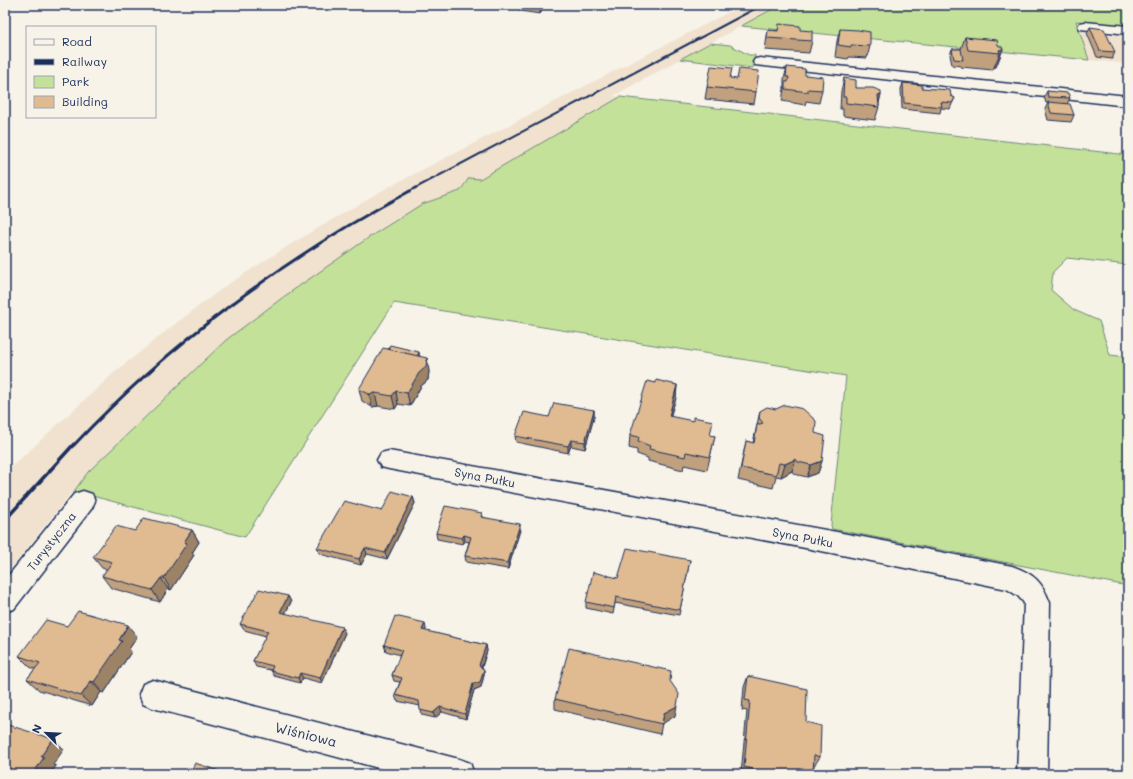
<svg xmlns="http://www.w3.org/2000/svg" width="1133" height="779" font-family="Mali,sans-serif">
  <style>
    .built { fill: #f0e2ce }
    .green { fill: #c4e199; stroke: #70887c }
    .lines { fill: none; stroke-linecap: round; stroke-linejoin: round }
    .minor-casing { stroke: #1b2f5e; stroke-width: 3 }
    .path { stroke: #1b2f5e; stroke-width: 1.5; stroke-dasharray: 2 2; stroke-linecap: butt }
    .minor { fill: #f7f3e8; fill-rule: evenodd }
    .rail-far2 { stroke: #1b2f5e; stroke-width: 2 }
    .rail-far1 { stroke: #1b2f5e; stroke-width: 3 }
    .rail { stroke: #1b2f5e; stroke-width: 3.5 }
    .wall { fill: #c1a17d; stroke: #1b2f5e }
    .shaded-wall { fill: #9d8366; stroke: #1b2f5e }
    .building { fill: #e0bb91; stroke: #1b2f5e }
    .labels { text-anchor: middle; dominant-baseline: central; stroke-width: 3.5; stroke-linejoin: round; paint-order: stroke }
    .street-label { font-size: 12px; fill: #1b2f5e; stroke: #f7f3e8 }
    .near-street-label { font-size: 14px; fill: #1b2f5e; stroke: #f7f3e8 }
  </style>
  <rect width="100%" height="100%" fill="#f7f3e8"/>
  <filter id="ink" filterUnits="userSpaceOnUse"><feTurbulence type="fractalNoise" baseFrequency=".025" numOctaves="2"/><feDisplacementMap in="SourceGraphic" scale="8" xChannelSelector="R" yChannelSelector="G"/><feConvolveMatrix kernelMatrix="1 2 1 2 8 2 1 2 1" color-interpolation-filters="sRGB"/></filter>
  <g filter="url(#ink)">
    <g class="built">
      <polygon points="743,5 780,5 613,96 620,97 480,179 469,178 460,191 422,204 371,236 226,340 88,472 5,576 5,473 115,372 170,328 224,287 291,244 381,191"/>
      <polygon points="1080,31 1128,36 1128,64 1089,60"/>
    </g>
    <g class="green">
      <polygon points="780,5 1128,5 1128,26 1076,21 1089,60 741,26"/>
      <polygon points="710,43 730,45 749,55 755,55 753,68 680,59"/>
      <polygon points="620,97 1128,155 1128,265 1067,258 1053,272 1051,290 1074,310 1099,321 1110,355 1128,357 1128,586 832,529 831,525 846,376 394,303 245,537 74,491 88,472 226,340 282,298 371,236 422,204 460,191 469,178 480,179"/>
    </g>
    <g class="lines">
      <g class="minor-casing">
        <g id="minor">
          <polygon points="1085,22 1128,26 1128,34 1080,29 1078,26 1080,23"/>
          <polygon points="760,58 1128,96 1128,106 755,65 753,62 755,59"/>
          <path d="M389,451L842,533L1012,566C1034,574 1042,581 1050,603L1047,774H1017L1024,603L1018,596L1007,589L842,555L389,469L381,467L377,460L381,453Z"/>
          <polygon points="83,491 92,494 95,501 92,508 14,609 5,612 5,580 74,494"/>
          <polygon points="153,680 459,759 470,763 474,774 401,774 153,708 143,704 139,694 143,684"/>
        </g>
      </g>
      <polyline class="path" points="36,5 66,10"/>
      <use href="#minor" class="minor"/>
      <polyline class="rail-far2" points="408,192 762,5"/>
      <path class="rail-far1" d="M74,445C169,344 287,256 410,191"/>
      <polyline class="rail" points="5,520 74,444"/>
    </g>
    <g class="wall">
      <polygon points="520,5 545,5 545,7 540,14 520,11"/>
      <polygon points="1090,27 1115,52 1112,59 1097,57 1087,33"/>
      <polygon points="840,29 870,46 867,58 849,57 848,59 835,57 837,41"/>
      <polygon points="768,30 778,31 800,30 812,41 809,53 765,50"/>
      <polygon points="965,37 998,45 1003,49 996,67 994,67 993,70 961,67 961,66 952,65 950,55 952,49 961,49"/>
      <polygon points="787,67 805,75 822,90 819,103 806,101 805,105 782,101 784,89 784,79"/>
      <polygon points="730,78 756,92 754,104 705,99 707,87"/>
      <polygon points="844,78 856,88 881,94 879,103 879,107 875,120 843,116 843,109 840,109 841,91"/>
      <polygon points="903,83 951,96 955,98 952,104 950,109 941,108 940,113 902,109 901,89"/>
      <polygon points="1047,91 1070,98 1067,104 1074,115 1071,122 1048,120 1045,109 1048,103 1046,103 1044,97"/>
      <polygon points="420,357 429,371 428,380 421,386 410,406 398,404 395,409 378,406 372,407 362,401 359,389"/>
      <polygon points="656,383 677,385 676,398 670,416 710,435 715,436 707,470 684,465 683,470 648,461 648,458 637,454 637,450 629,448 630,435"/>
      <polygon points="594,410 594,417 585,449 571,446 568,453 516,442 515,436 549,417"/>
      <polygon points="760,411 815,433 822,461 818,473 807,477 794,474 792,471 781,477 776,476 773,488 738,480 746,441 753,443"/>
      <polygon points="413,497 415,503 387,559 367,554 361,565 320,554 317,548 382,511"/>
      <polygon points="482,513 483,517 520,530 508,569 466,562 465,556 469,542 465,541 463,544 437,539 436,533"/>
      <polygon points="192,530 199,542 192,553 194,555 171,590 168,589 160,602 111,588 102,576 107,570 102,568 93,557 135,531"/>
      <polygon points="690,560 679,615 615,603 613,614 586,608 586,602 618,578"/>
      <polygon points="288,596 291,602 285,614 345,633 322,683 303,678 300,683 274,676 271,670 256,667 253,661 266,636 244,630 240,624"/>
      <polygon points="67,626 137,637 129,649 131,652 104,693 101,692 92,706 39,690 27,679 35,669 30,667 19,656"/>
      <polygon points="426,629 425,631 486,645 487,651 482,667 484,670 484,675 481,687 474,690 466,719 442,712 435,718 422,715 420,706 397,701 395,695 400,682 394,681 392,675 400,655 386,651 384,645"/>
      <polygon points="748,676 806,722 820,757 814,766 813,774 741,774 747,711 742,710 744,687"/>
      <polygon points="555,699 675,716 662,723 660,734 555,709"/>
    </g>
    <g class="shaded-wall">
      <polygon points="542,5 545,5 545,7 540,14 540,8"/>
      <polygon points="1003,49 996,67 994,67 1000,53 999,50"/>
      <polygon points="881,94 878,106 875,107 878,95"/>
      <polygon points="419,352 420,358 414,361"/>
      <polygon points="427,358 429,371 428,380 421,386 410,406 407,393"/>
      <polygon points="677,385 676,398 667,428 669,416"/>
      <polygon points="396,391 398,404 395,409 392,396"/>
      <polygon points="375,393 378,406 372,407 369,394"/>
      <polygon points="594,410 594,417 585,449 585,442"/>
      <polygon points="571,440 571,446 568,453 568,446"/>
      <polygon points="796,459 792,471 781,477 785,464"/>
      <polygon points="822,461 818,473 807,477 811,465"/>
      <polygon points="413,497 415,503 387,559 385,553"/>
      <polygon points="520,524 520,530 508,569 508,563"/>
      <polygon points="192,530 199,542 192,553 194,555 171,590 164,578 184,542"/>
      <polygon points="464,535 465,541 463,544 462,538"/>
      <polygon points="365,548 367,554 361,565 359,559"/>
      <polygon points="161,578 168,589 160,602 152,590"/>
      <polygon points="288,596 291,602 283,618 280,612"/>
      <polygon points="425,623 426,629 424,636 422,630"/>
      <polygon points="128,625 137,637 129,649 131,652 104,693 94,682 119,640"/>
      <polygon points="342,627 345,633 322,683 320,678"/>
      <polygon points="486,645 487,651 480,671 479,665"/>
      <polygon points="484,670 484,675 481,687 474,690 466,719 465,714 473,684"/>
      <polygon points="300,673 303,678 300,683 298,678"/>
      <polygon points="91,681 101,692 92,706 81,696"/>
      <polygon points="677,706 675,716 662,724 664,713"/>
      <polygon points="440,707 442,712 435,718 433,713"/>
      <polygon points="53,739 64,749 53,765 56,766 51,774 33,774 41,756"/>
      <polygon points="219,771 222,774 217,774"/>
    </g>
    <g class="building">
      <polygon points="520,5 542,5 540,8 520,6"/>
      <polygon points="779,24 800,26 800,30 812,31 812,41 767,38 768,30 778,31"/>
      <polygon points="1090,27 1104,29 1115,52 1100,51"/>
      <polygon points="840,29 858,30 870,32 870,46 851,45 851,47 838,45"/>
      <polygon points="965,37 997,40 998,45 1002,47 1003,49 999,50 1000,53 968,50"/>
      <polygon points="952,49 961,49 963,60 954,59"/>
      <polygon points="711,66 732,68 730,78 737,79 739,69 759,71 756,92 707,87"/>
      <polygon points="787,67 805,69 805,75 823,77 822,90 808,89 808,92 785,89 785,82 788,82 789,77 786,77"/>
      <polygon points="844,78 856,80 856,88 873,88 881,91 881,94 878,95 879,107 846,103 846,97 843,97"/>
      <polygon points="903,83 922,85 922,88 950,90 951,96 955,98 952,103 941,102 942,107 904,103"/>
      <polygon points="1047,91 1068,93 1070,98 1048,97"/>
      <polygon points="1048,102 1070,104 1074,115 1051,113"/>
      <polygon points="390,345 419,352 417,356 388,349"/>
      <polygon points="383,348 427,358 426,367 419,373 407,393 396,391 392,396 375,393 369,394 359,389"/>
      <polygon points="656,380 677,385 669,416 693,421 693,417 713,421 710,435 715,436 710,457 686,452 685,457 649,449 650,446 638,441 639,437 630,435 647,381 656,383"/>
      <polygon points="554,403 594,410 585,442 571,440 568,446 515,436 524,412 549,417"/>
      <polygon points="785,405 803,409 816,421 815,433 825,436 822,461 811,465 798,462 796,459 785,464 779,463 776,475 741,468 746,441 754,443 757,425 763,423 759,418 760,411 767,407 776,409"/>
      <polygon points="392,491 413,497 385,553 365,548 359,559 317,548 344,501 382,511"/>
      <polygon points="445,506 482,513 481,517 520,524 508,563 465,556 471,537 464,535 462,538 436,533"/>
      <polygon points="144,518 192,530 184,542 187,543 164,578 161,578 152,590 102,576 112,562 93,557 116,526 135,531"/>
      <polygon points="627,548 690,560 680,610 616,597 614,608 586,602 593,572 618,578"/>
      <polygon points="259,589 288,596 280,612 342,627 320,678 300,673 298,678 271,671 273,666 253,661 268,631 240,624"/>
      <polygon points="78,611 128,625 119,640 122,641 94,682 91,681 81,696 27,679 40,663 19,656 46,620 67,626"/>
      <polygon points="395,616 425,623 422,630 486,645 479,665 484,670 480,682 473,684 465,714 440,707 433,713 420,710 419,701 395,695 402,678 392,675 402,650 384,645"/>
      <polygon points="569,648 671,671 670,681 679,694 677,706 664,713 662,724 555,699"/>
      <polygon points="748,676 807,689 806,722 821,726 820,757 814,755 813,774 775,774 744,767 750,701 745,700"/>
      <polygon points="5,724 53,739 41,756 44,757 33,774 5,774"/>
      <polygon points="195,763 219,771 217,774 190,774"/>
    </g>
  </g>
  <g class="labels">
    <g class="street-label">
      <text transform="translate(485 477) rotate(11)">Syna Pułku</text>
      <text transform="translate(803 537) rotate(11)">Syna Pułku</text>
      <text transform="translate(51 541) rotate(-52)">Turystyczna</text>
    </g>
    <g class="near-street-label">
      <text transform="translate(306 734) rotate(14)">Wiśniowa</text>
    </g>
  </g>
  <rect width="1133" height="779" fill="none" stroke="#f7f3e8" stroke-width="20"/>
  <rect x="10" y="10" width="1113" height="759" fill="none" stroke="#1b2f5e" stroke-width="1.5" filter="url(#ink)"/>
  <rect x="26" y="26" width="130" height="92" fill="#f7f3e8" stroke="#9fa5b1"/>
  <rect x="34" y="39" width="20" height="6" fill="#f7f3e8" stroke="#9fa5b1"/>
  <text x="62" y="46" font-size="12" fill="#1b2f5e">Road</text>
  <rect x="34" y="59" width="20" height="6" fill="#1b2f5e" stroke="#9fa5b1"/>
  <text x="62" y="66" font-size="12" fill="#1b2f5e">Railway</text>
  <rect x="34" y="76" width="20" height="12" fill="#c4e199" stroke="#9fa5b1"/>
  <text x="62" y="86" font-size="12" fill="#1b2f5e">Park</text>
  <rect x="34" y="96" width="20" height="12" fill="#e0bb91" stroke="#9fa5b1"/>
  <text x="62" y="106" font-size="12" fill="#1b2f5e">Building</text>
  <g transform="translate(46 733) rotate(294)" stroke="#f7f3e8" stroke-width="3" paint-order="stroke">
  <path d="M0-3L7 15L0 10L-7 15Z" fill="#1b2f5e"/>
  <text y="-6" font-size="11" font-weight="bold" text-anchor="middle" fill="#1b2f5e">N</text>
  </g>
</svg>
